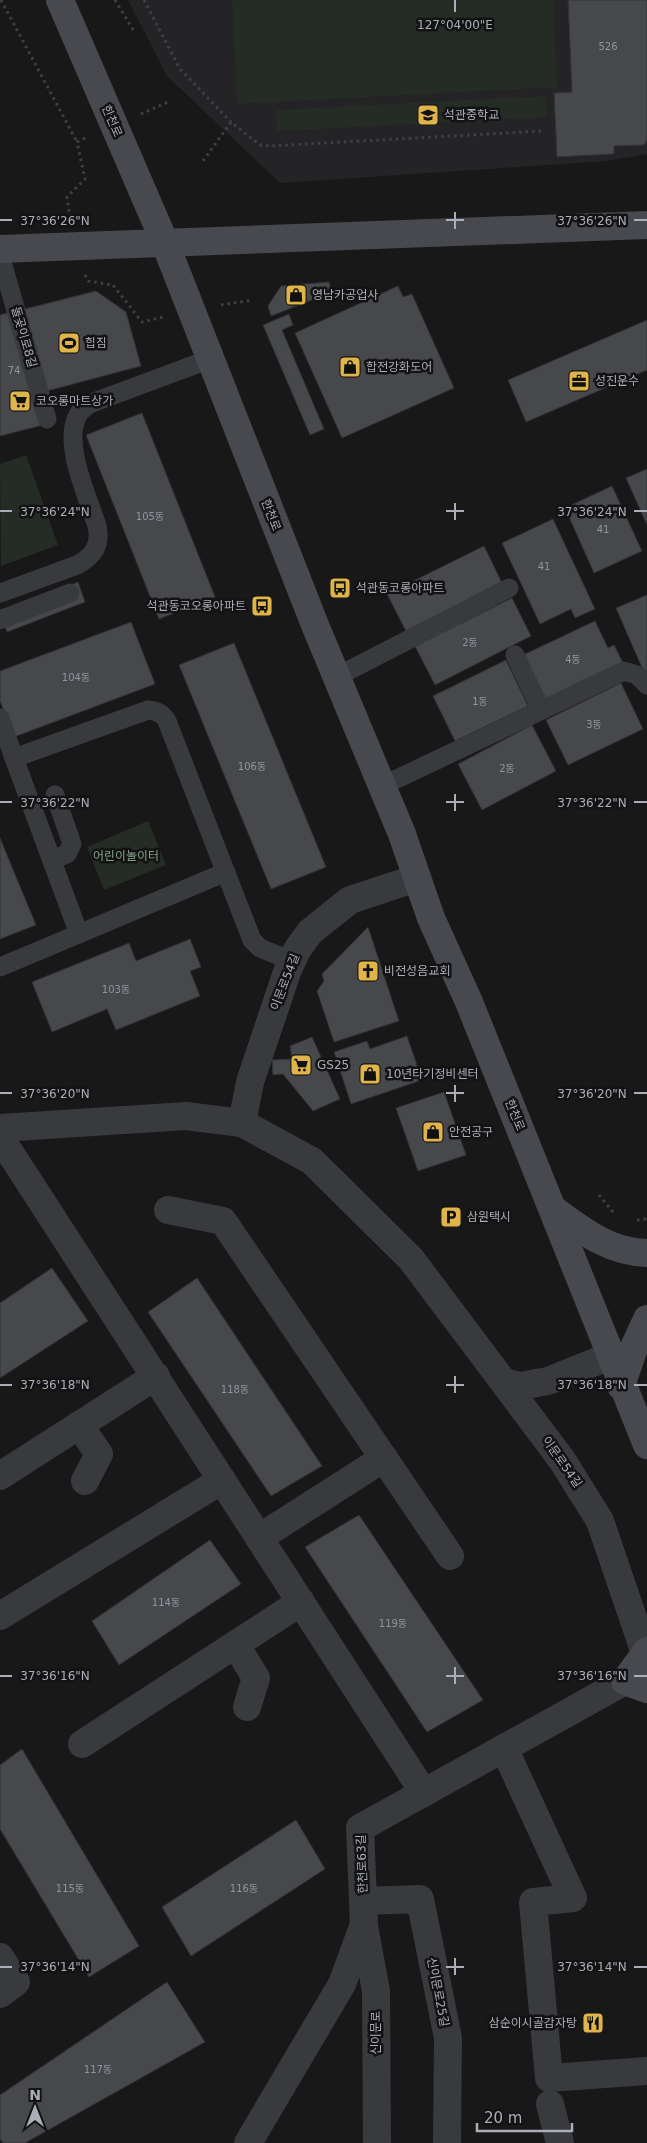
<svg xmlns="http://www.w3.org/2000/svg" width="647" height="2143" font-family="'DejaVu Sans','Noto Sans KR',sans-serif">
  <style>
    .built { fill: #242426 }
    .green { fill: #242c25 }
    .building { fill: #47484c; stroke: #323235 }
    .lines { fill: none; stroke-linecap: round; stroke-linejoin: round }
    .path { stroke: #3f4045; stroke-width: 3; stroke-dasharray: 2.5 4; stroke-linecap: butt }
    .lane { stroke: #393a3e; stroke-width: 19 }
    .street { stroke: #393a3e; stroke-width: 28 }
    .secondary { stroke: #47494e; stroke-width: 28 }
    .ticks { fill: none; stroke: #abaeb8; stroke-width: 2 }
    .labels { text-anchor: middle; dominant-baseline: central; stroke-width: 5; stroke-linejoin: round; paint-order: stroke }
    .number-label { font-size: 10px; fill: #92949d }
    .poi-label { font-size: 12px; fill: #abaeb8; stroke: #131314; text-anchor: start }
    .street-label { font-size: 12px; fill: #abaeb8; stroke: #131314 }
    .park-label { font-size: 12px; fill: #84a188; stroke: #131314 }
    .ticks-label { font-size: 12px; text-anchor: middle; fill: #abaeb8; stroke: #131314; stroke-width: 5; stroke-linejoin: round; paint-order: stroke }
  </style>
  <rect width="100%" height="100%" fill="#181819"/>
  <polygon class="built" points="128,0 647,0 647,154 607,161 280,183 167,76"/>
  <g class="green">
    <polygon points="232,0 553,0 557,87 237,104"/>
    <polygon points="546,96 547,117 277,131 276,110"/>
    <polygon points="26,455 58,545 1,566 0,464"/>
    <polygon points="148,821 166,865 104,890 87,847"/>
  </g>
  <g class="building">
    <polygon points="568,0 647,0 647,140 644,145 614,146 614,154 557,157 554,93 572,92"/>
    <polygon points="329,282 332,292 271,316 268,306 281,286"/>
    <polygon points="398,286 403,297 412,294 454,388 342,438 295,333"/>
    <polygon points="96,291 126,312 141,366 43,392 21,310"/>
    <polygon points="13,311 43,425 0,436 0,315"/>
    <polygon points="289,314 293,325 282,330 324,429 310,435 263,325"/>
    <polygon points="647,320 647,370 526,422 508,380"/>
    <polygon points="142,413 215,597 159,619 86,435"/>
    <polygon points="647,469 647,525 626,478"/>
    <polygon points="612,486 642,551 594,573 565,508"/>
    <polygon points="553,519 595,609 575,618 571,609 540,624 502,543"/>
    <polygon points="484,546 503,585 407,633 387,594"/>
    <polygon points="78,582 85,602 7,632 0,612"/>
    <polygon points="647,595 647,679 616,608"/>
    <polygon points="512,598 531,636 435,685 415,646"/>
    <polygon points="595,621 608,648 614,645 623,663 545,699 523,655"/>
    <polygon points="131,622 155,684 14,737 0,701 0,671"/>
    <polygon points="234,643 326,867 271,889 179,665"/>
    <polygon points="506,660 528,706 455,741 433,696"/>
    <polygon points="621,683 643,729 568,765 546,720"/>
    <polygon points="532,725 556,771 482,810 458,764"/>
    <polygon points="0,838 36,925 0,939"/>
    <polygon points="368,927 399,1021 334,1042 317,991 324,981 322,974"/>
    <polygon points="190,939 201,967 190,971 200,996 116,1030 107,1009 52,1032 32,982 129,943 136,961"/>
    <polygon points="407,1036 422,1080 351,1104 334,1052 367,1041 370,1049"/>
    <polygon points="312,1037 340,1099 313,1111 283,1074 273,1075 272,1060 292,1059 290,1046"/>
    <polygon points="444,1092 466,1155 418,1171 396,1108"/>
    <polygon points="52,1268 88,1321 0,1378 0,1303"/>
    <polygon points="197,1278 322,1466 271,1496 148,1312"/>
    <polygon points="359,1515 483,1700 427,1732 305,1547"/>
    <polygon points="210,1540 241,1584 119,1665 92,1621"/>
    <polygon points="22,1749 139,1946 89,1977 0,1829 0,1765"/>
    <polygon points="296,1820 325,1869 191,1956 162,1907"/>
    <polygon points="167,1982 205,2042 25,2143 3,2143 0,2139 0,2095"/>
  </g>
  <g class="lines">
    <g class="path">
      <polyline points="1,0 77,142"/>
      <polyline points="115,0 135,33"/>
      <polyline points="144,0 180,69 231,122"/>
      <polyline points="141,114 168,102"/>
      <polyline points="203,161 231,122 260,145 270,146 543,131"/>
      <polyline points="70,218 67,197 85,179 77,142 87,137"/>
      <polyline points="85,275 88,281 113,285 142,322 163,317"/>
      <polyline points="221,305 252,300"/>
      <polyline points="599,1195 613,1212"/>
      <polyline points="637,1220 647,1219"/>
    </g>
    <g class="lane">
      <polyline points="0,255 47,419"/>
      <path d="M0,593L77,565C94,556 101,545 97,526C88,497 62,443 78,415C80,411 85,408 89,404L210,359"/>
      <polyline points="0,620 70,593"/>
      <polyline points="515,655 541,710"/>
      <polyline points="336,677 509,588"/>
      <polyline points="0,718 14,758"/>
      <polyline points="382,786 624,671 637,675 647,685"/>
      <polyline points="52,860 67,854 72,844 55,795"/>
      <path d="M79,934L14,758L148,710C157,711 162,713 167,721L252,940L260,948L292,961"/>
      <polyline points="0,967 226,872"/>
    </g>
    <g class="street">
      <polyline points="242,1123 250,1082 287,972 297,950 310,932 350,900 417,878"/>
      <polyline points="0,1128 186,1116 242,1123 312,1161 411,1259 562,1460 600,1521 645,1653"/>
      <polyline points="0,1137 424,1793"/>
      <polyline points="168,1210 223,1221 450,1556"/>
      <polyline points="504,1382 520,1386 548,1381 610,1356"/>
      <polyline points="79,1425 99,1454 85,1481"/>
      <polyline points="0,1476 156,1376"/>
      <polyline points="259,1538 384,1458"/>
      <polyline points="0,1616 222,1480"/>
      <polyline points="236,1645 256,1678 247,1707"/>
      <polyline points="82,1744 301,1602"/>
      <polyline points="504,1748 573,1898 533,1902 549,2078 647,2071"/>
      <polyline points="363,1901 420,1899 448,2038 447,2143"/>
      <polyline points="364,1926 376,1991 377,2143"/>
      <polyline points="0,1957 16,1982 0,1994"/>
      <polyline points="550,2104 560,2143"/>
      <polyline points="248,2143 342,1984 364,1924 360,1828 625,1681"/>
    </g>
    <g class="secondary">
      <polyline points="60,0 165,243 315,625 402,834 431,918 469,1002 647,1445"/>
      <polyline points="0,249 647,225"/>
      <path d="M553,1209C583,1231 609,1252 647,1253"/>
      <polyline points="621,1386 635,1345 647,1319"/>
      <polyline points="647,1651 625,1681 647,1689"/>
    </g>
  </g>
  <path class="ticks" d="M455,0V12M455,212V229M0,220H12M446,220H464M634,220H647M455,503V520M0,511H12M446,511H464M634,511H647M455,794V811M0,802H12M446,802H464M634,802H647M455,1085V1102M0,1093H12M446,1093H464M634,1093H647M455,1376V1393M0,1385H12M446,1385H464M634,1385H647M455,1667V1684M0,1676H12M446,1676H464M634,1676H647M455,1958V1975M0,1967H12M446,1967H464M634,1967H647"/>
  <defs>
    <g id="school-square" transform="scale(1.125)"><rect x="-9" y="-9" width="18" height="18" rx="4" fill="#dfb44a" stroke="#131314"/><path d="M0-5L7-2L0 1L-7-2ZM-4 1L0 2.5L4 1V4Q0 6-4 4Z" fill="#111"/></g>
    <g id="shop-square" transform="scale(1.125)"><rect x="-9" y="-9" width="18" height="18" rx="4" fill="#dfb44a" stroke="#131314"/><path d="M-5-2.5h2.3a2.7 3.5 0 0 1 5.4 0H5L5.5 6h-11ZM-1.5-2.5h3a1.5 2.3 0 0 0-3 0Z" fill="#111"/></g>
    <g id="stadium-square" transform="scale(1.125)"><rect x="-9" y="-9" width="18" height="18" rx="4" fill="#dfb44a" stroke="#131314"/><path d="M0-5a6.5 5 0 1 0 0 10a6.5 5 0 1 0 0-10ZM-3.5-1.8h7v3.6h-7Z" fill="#111"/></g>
    <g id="office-square" transform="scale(1.125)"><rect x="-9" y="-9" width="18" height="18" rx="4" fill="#dfb44a" stroke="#131314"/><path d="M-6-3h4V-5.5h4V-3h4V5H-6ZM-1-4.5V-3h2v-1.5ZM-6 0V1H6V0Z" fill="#111"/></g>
    <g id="supermarket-square" transform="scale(1.125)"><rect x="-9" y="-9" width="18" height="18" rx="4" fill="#dfb44a" stroke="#131314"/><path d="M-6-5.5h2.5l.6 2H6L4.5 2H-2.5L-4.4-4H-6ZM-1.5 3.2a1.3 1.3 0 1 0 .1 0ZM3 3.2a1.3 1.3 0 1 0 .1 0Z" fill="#111"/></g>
    <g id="bus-square" transform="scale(1.125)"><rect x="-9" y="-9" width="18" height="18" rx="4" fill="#dfb44a" stroke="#131314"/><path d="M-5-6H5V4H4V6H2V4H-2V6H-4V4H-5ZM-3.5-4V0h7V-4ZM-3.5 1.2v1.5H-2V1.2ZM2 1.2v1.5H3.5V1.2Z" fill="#111"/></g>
    <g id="church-square" transform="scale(1.125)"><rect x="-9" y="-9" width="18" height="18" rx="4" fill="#dfb44a" stroke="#131314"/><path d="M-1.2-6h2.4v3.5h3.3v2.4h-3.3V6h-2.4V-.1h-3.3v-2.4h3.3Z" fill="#111"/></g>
    <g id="parking-square" transform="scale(1.125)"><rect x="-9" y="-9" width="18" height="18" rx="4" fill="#dfb44a" stroke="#131314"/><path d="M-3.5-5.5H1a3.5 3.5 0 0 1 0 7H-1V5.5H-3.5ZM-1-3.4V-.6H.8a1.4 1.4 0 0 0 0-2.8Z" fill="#111"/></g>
    <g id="restaurant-square" transform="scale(1.125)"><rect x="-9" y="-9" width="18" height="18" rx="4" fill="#dfb44a" stroke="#131314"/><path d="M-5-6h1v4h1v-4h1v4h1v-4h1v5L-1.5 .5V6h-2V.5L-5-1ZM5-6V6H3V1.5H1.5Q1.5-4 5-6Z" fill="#111"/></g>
  </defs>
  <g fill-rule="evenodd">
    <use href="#school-square" x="428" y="115"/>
    <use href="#shop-square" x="296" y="295"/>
    <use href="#stadium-square" x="69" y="343"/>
    <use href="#shop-square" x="350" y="367"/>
    <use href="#office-square" x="579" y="381"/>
    <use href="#supermarket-square" x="20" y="401"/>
    <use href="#bus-square" x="340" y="588"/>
    <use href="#bus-square" x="262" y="606"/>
    <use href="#church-square" x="368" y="971"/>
    <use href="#supermarket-square" x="301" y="1065"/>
    <use href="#shop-square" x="370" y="1074"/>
    <use href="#shop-square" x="433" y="1132"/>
    <use href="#parking-square" x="451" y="1217"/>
    <use href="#restaurant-square" x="593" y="2023"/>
  </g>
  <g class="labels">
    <g class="number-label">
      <text x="608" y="46">526</text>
      <text x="14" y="370">74</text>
      <text x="150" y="516">105동</text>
      <text x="603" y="529">41</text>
      <text x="544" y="566">41</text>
      <text x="470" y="642">2동</text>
      <text x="573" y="659">4동</text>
      <text x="76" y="677">104동</text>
      <text x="480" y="701">1동</text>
      <text x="594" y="724">3동</text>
      <text x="252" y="766">106동</text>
      <text x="507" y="768">2동</text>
      <text x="116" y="989">103동</text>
      <text x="235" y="1389">118동</text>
      <text x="166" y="1602">114동</text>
      <text x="393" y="1623">119동</text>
      <text x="70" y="1888">115동</text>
      <text x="244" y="1888">116동</text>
      <text x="98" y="2069">117동</text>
    </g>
    <g class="poi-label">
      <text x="444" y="115">석관중학교</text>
      <text x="312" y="295">영남카공업사</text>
      <text x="85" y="343">힙짐</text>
      <text x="366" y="367">합전강화도어</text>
      <text x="595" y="381">성진운수</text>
      <text x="36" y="401">코오롱마트상가</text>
      <text x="356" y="588">석관동코롱아파트</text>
      <text x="246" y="606" text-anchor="end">석관동코오롱아파트</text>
      <text x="384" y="971">비전성음교회</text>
      <text x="317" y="1065">GS25</text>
      <text x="386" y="1074">10년타기정비센터</text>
      <text x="449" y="1132">안전공구</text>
      <text x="467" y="1217">삼원택시</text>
      <text x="577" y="2023" text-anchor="end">삼순이시골감자탕</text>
    </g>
    <g class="street-label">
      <text transform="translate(112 121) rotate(67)">한천로</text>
      <text transform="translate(24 337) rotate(74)">돌곶이로8길</text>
      <text transform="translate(271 515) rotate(69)">한천로</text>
      <text transform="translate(285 982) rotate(-69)">이문로54길</text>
      <text transform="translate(515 1115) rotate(68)">한천로</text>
      <text transform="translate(562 1462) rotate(55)">이문로54길</text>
      <text transform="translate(362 1864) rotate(-92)">한천로63길</text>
      <text transform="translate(438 1992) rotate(79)">신이문로25길</text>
      <text transform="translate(376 2033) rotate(-90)">신이문로</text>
    </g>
    <g class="park-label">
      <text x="126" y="856">어린이놀이터</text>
    </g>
  </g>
  <g class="ticks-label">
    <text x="455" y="29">127°04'00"E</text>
    <text x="55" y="225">37°36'26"N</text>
    <text x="592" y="225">37°36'26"N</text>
    <text x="55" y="516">37°36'24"N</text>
    <text x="592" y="516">37°36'24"N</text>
    <text x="55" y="807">37°36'22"N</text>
    <text x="592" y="807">37°36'22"N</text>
    <text x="55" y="1098">37°36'20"N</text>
    <text x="592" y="1098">37°36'20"N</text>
    <text x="55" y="1389">37°36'18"N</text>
    <text x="592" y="1389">37°36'18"N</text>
    <text x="55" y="1680">37°36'16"N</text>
    <text x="592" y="1680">37°36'16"N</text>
    <text x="55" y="1971">37°36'14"N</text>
    <text x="592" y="1971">37°36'14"N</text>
  </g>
  <g transform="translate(35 2108)" stroke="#131314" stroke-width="4" paint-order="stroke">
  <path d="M0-4L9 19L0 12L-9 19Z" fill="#abaeb8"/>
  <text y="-8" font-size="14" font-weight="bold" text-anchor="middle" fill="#abaeb8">N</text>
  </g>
  <path d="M477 2123v8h95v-8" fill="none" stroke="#abaeb8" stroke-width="2.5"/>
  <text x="484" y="2123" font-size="15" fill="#abaeb8" stroke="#131314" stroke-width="4" paint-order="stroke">20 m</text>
</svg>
